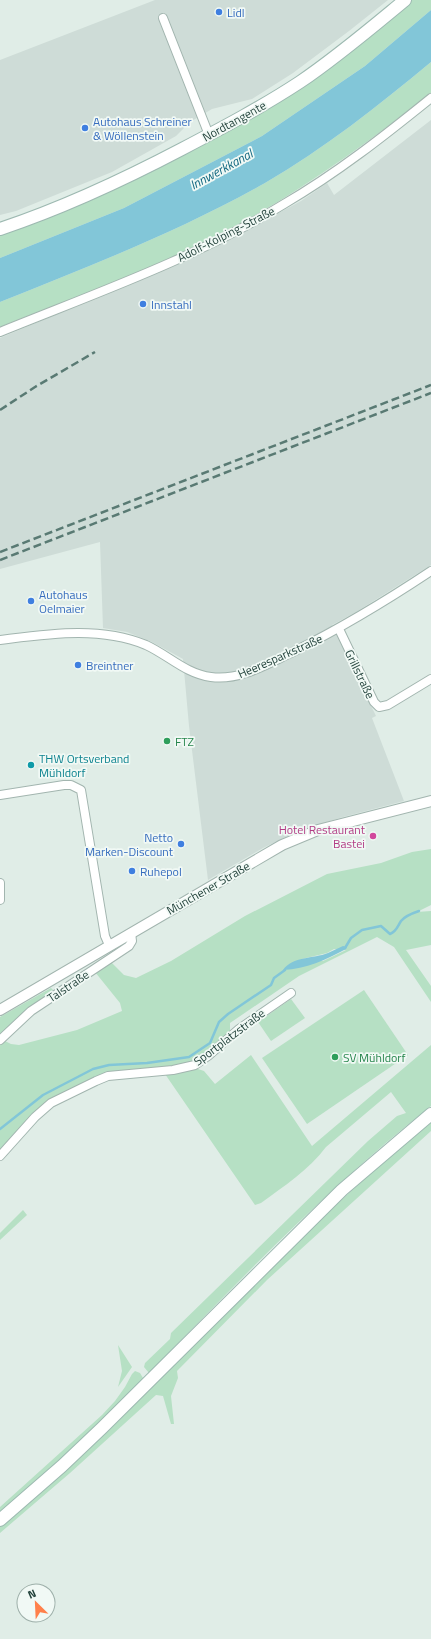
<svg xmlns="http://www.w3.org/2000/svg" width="431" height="1639" font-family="'Titillium Web',sans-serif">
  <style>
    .built { fill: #cedcd7 }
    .green { fill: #b6e0c4; fill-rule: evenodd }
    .water { fill: #82c6d8 }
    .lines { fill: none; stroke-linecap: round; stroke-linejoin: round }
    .stream { stroke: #82c6d8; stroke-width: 2.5 }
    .minor-casing { stroke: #a2b5af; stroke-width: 10 }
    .tertiary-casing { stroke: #a2b5af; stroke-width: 12 }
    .secondary-casing { stroke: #9db9b1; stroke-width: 14 }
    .minor { stroke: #fff; stroke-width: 8 }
    .tertiary { stroke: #fff; stroke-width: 10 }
    .secondary { stroke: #fff; stroke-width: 12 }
    .rail { stroke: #597a73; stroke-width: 2.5; stroke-dasharray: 8 4; stroke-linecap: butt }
    .shop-dot { fill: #3f7fe0; stroke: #f1f9f5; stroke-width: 1.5 }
    .leisure-dot { fill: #2e9e5b; stroke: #f1f9f5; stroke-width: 1.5 }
    .culture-dot { fill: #0f9aa8; stroke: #f1f9f5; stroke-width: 1.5 }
    .hotel-dot { fill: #d1479c; stroke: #f1f9f5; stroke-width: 1.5 }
    .labels { text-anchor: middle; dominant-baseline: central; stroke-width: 3.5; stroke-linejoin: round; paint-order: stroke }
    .shop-label { font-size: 12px; fill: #366cbe; stroke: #f1f9f5; text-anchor: start }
    .street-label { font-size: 12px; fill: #1f3f38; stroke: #f1f9f5 }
    .leisure-label { font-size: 12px; fill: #27864d; stroke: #f1f9f5; text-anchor: start }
    .culture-label { font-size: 12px; fill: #0d838f; stroke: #f1f9f5; text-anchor: start }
    .hotel-label { font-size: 12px; fill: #b23c85; stroke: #f1f9f5; text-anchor: end }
    .water-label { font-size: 13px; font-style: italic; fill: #136981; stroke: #f1f9f5 }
  </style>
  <rect width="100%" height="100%" fill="#e0ede7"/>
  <g class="built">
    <polygon points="155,0 388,0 349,31 293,73 252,99 212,109 190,122 176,136 112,172 16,211 0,215 0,60"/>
    <polygon points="431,120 431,565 356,612 332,625 376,716 372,718 404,801 343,817 300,830 263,848 208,880 189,726 183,659 152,642 127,632 103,628 100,542 0,569 0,338 167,268 249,229 301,201 327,183 334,195"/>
  </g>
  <g class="green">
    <polygon points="412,0 431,0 431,10 365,66 262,136 124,208 0,258 0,232 94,198 155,170 209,142 265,109"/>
    <path d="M431,62V93C372,139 317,180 252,217C173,263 85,293 0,327V302C90,266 180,231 265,183C324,149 379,105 431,62Z"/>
    <path d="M431,849V905L417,912L431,911V945L406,950L431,986V1002L394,947L377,937L299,976L230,1023V1033L198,1060L185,1066L121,1072L65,1093L0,1153V1045L5,1041L11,1044L19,1045L77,1030L122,1011L120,1003L95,972L111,962L124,975L136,978L171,961L245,916L327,874L381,863L412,852ZM334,949L346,950L323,961L302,959L327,953Z"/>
    <polygon points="51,988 53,990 51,993 11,1024 0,1036 0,1017"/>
    <polygon points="364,990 408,1055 307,1124 262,1058"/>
    <polygon points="291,999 305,1018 271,1041 258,1022"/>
    <path d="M431,1045V1106C329,1186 239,1281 149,1373L144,1367L145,1363L170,1339L171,1333L368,1141L397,1116L406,1113L391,1092L326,1147C309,1170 284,1186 261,1203L255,1205L165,1074L198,1069L204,1071L215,1084L251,1055L312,1146Z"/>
    <path d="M431,1121V1131L267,1280L177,1371L178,1378L171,1396L174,1424H171L163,1396L156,1395L70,1473L0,1533V1526C94,1451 175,1362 260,1278C315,1223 372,1171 431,1121Z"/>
    <polygon points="23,1210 27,1215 0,1240 0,1233"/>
    <polygon points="118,1345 132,1367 118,1387 122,1371"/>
    <polygon points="135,1371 140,1373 143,1378 140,1384 76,1447 0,1513 0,1507 102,1415 115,1401 125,1387 132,1374"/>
  </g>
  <g class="water">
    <path d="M431,10V62C379,105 324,149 265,183C180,231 90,266 0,302V258L124,208L262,136L365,66Z"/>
    <path d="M343,946L347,947L346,949C325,960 307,969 283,970C293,956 313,959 328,953C333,951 338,948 343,946Z"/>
  </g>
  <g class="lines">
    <g class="stream">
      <path d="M345,948L351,938L362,930L381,926L390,934C397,931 397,927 401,921C405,916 413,913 419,911"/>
      <polyline points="0,1129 43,1095 93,1069 109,1065 147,1063 189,1057 210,1043 219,1022 228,1014 271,985 274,978 285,970"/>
    </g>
    <g class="minor-casing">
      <g id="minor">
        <polyline points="163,18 209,135"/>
        <path d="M0,332C96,293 196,258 284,204C337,173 384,136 431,98"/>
        <polyline points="339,629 374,702 379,707 388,705 431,679"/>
        <path d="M0,640C49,634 99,626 146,645C168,655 186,674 211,677C240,681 267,664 293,652C341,628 386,601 431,571"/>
        <polyline points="0,795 64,785 71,785 81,790 105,936 109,945"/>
        <polyline points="0,883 0,900"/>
        <polyline points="0,1040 31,1011 129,946 132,941 131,933"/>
        <polyline points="0,1156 35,1117 51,1103 96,1081 108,1076 173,1070 195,1065 208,1056 239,1029 291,993"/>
      </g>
    </g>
    <g class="tertiary-casing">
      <polyline id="tertiary" points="0,1010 282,845 318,830 431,801"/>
    </g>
    <g class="secondary-casing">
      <g id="secondary">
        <path d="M0,229C63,208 123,180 182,149C222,128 262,107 300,82C337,57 371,28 405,0"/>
        <polyline points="0,1520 62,1466 102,1428 342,1190 431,1114"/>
      </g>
    </g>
    <use href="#minor" class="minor"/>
    <use href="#tertiary" class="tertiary"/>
    <use href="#secondary" class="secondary"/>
    <g class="rail">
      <polyline points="0,410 35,387 95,352"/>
      <polyline points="0,552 431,385"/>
      <polyline points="0,560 431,393"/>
    </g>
  </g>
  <g class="shop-dot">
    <circle cx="219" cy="12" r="4"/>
    <circle cx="85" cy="128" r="4"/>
    <circle cx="143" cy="304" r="4"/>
    <circle cx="31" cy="601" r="4"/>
    <circle cx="78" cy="665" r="4"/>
    <circle cx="181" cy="844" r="4"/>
    <circle cx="132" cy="871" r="4"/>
  </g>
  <g class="leisure-dot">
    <circle cx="167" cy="741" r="4"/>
    <circle cx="335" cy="1057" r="4"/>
  </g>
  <circle class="culture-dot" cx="31" cy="765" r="4"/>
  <circle class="hotel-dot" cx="373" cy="836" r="4"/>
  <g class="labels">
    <g class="shop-label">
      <text x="227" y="12">Lidl</text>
      <text x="93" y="121">Autohaus Schreiner<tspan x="93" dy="14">&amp; Wöllenstein</tspan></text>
      <text x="151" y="304">Innstahl</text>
      <text x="39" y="594">Autohaus<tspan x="39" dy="14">Oelmaier</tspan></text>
      <text x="86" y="665">Breintner</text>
      <text x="173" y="837" text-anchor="end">Netto<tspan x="173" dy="14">Marken-Discount</tspan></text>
      <text x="140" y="871">Ruhepol</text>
    </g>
    <g class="street-label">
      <text transform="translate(234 121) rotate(-29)">Nordtangente</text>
      <text transform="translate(226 234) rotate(-27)">Adolf-Kolping-Straße</text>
      <text transform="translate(280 656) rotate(-24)">Heeresparkstraße</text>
      <text transform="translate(360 674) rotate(64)">Grillstraße</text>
      <text transform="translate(208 888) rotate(-30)">Münchener Straße</text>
      <text transform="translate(68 986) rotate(-34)">Talstraße</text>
      <text transform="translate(229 1037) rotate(-37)">Sportplatzstraße</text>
    </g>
    <g class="leisure-label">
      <text x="175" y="741">FTZ</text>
      <text x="343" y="1057">SV Mühldorf</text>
    </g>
    <g class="culture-label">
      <text x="39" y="758">THW Ortsverband<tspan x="39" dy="14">Mühldorf</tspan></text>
    </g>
    <g class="hotel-label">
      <text x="365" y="829">Hotel Restaurant<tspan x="365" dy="14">Bastei</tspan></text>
    </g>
    <g class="water-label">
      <text transform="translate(221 169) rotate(-29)">Innwerkkanal</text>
    </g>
  </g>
  <g transform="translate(36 1603) rotate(336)"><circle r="19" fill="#f1f9f5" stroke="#9dafa9"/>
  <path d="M0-3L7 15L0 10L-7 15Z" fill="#ff804b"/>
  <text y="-6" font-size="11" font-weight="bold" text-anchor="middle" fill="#1f3f38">N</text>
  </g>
</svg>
